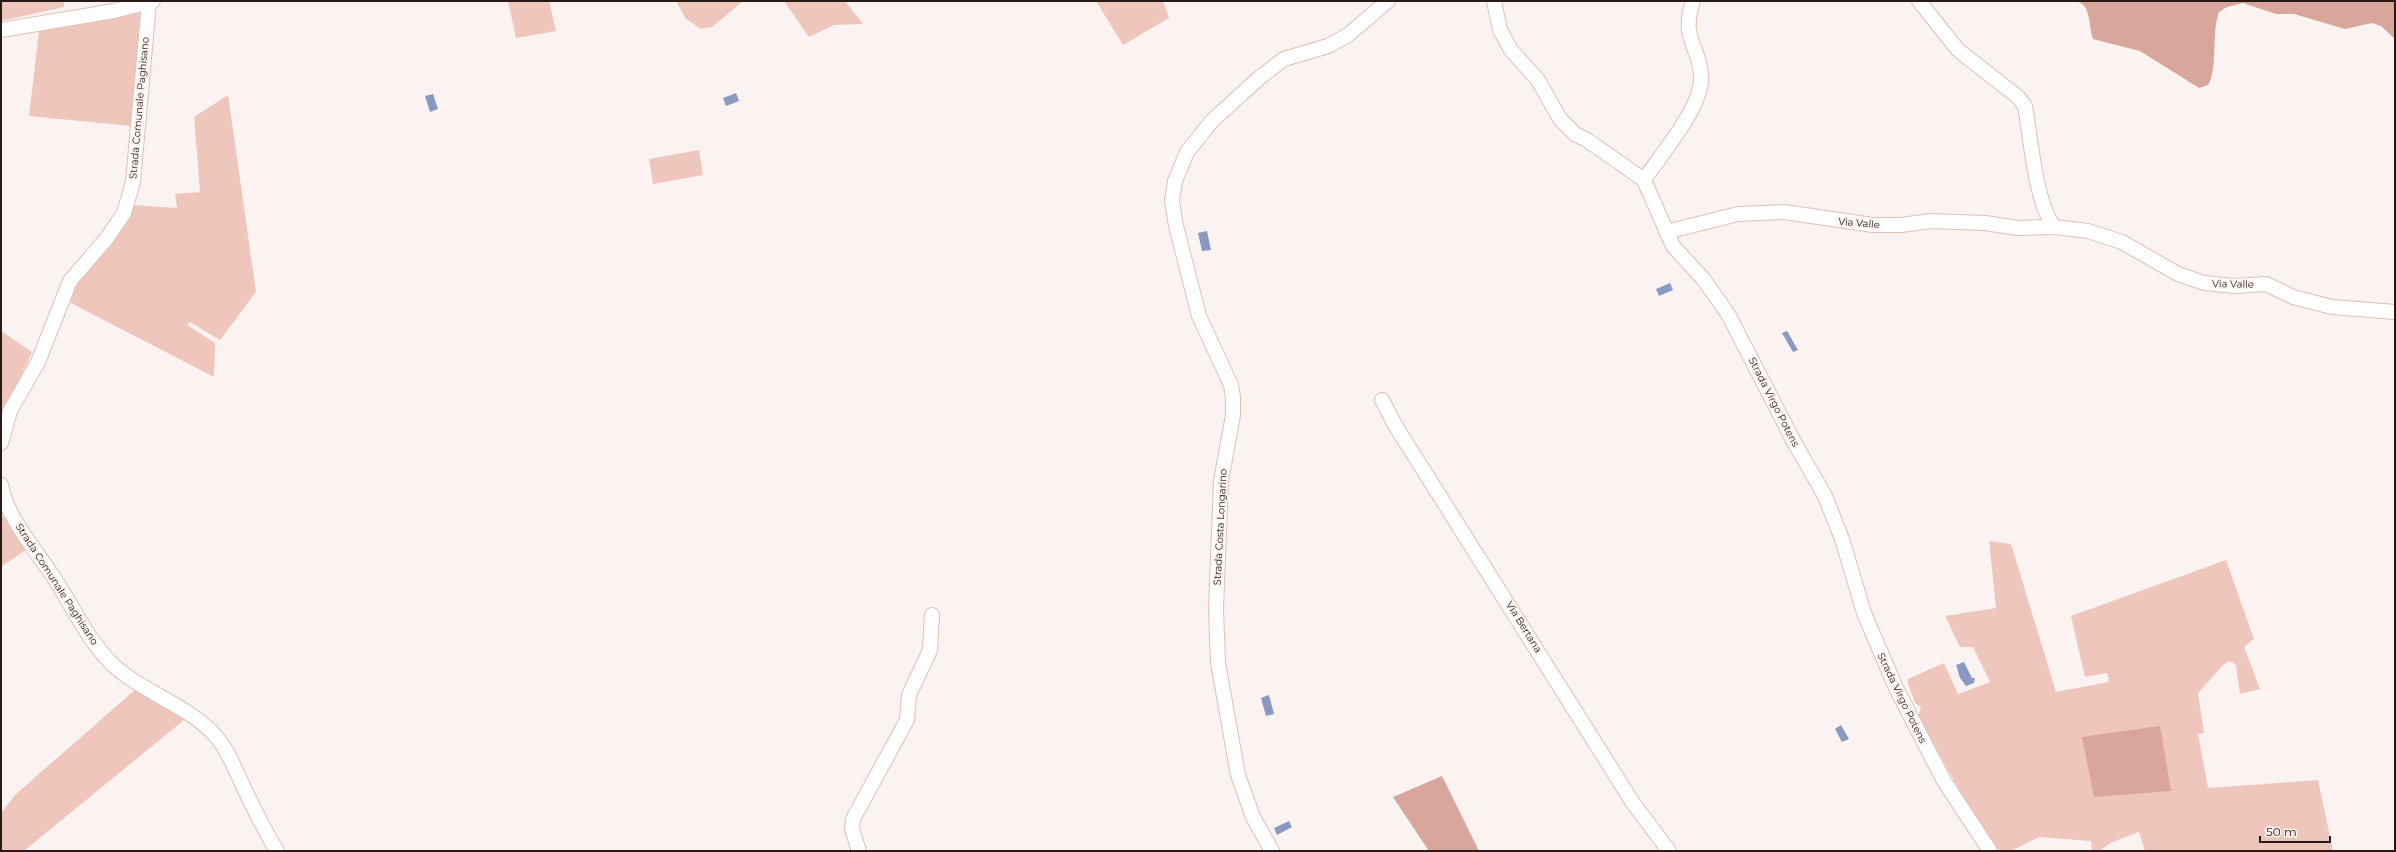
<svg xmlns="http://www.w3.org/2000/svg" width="2396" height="852" font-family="Montserrat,sans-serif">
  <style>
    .green { fill: #efc6bc }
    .forest { fill: #d8a69a }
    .water { fill: #8a99c1 }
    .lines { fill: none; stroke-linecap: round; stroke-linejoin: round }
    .minor-casing { stroke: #e2bfb6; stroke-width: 16 }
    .minor { stroke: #fff; stroke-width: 14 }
    .labels { text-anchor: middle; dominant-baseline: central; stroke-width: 4; stroke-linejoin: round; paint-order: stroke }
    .street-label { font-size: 10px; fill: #271a17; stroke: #faf3f1 }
  </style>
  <rect width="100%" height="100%" fill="#faf3f1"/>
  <g class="green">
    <polygon points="1,1 64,1 64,7 1,21"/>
    <polygon points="508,1 549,1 556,31 516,38"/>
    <polygon points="676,1 743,1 712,27 701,29 686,19"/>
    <polygon points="784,1 845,1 863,24 834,25 809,37"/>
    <polygon points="1096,1 1163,1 1169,18 1123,45"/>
    <polygon points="138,12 141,18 131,126 29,116 39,31"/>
    <polygon points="228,95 256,292 220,340 190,322 187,325 215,343 214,377 67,301 74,285 133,205 177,208 175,194 200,192 194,117"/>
    <polygon points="699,150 703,175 653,184 649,159"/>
    <polygon points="1,331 32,352 7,407 1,408"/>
    <polygon points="6,514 27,549 1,567 1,517"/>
    <polygon points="1989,541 2011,544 2056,692 2109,682 2107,673 2085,677 2071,616 2226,560 2254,639 2244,647 2260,689 2240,694 2236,665 2230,661 2224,664 2198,693 2204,733 2198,734 2208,788 2318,780 2333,851 2145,851 2139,832 2112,842 2099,851 2092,851 2091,841 2039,837 2011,851 1996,851 1981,828 1918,717 1921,707 1915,703 1908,683 1908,679 1944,663 1958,694 1990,682 1973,647 1960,647 1945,616 1996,608"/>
    <polygon points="136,689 159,700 184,720 25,850 1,851 1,813 16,794"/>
  </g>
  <g class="forest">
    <path d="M2075,1H2395V39L2381,26L2372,23L2345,29L2294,14H2276L2243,3L2227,7L2219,12C2211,33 2218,70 2208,85L2199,88L2140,51L2093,39C2088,25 2092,4 2075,1Z"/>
    <polygon points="2160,726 2171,791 2094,797 2082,737"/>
    <polygon points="1442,776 1479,851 1429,851 1393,797"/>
  </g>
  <g class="water">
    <polygon points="736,93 739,101 726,106 723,98"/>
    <polygon points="433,94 438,109 430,112 425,96"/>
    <polygon points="1207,231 1211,250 1202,251 1198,233"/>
    <polygon points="1670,283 1673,290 1659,296 1656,289"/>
    <polygon points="1787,331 1798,350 1793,352 1782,333"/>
    <polygon points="1964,662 1972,678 1975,678 1974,683 1966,686 1960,678 1956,665"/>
    <polygon points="1269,695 1274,714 1266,716 1261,698"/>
    <polygon points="1841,725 1849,739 1842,742 1835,729"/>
    <polygon points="1289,821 1292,827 1277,835 1274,828"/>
  </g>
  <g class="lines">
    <g class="minor-casing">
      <g id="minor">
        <polyline points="1494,1 1500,30 1511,50 1538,80 1560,119 1575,134 1587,140 1644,180 1673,246 1704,280 1728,314 1794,442 1825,496 1842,539 1864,613 1896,688 1944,781 1990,851"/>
        <path d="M1919,1L1958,50L2018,97L2025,106C2031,139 2035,201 2054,227"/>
        <polyline points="1,30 114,11 153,1"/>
        <path d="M1644,180C1660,156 1703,106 1701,77C1700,44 1680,41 1693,1"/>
        <polyline points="1666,232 1738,214 1784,212 1873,225 1901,225 1931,221 1985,223 2018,228 2054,227 2088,231 2122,242 2178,274 2204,283 2235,286 2266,284 2293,297 2332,307 2395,312"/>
        <polyline points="1382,400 1395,425 1633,803 1669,851"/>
        <polyline points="1,443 10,411 38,362 70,281 107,238 124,213 133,182 149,2"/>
        <path d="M1,485C7,519 38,552 56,581C74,609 88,640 112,664C139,690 184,704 212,732C227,747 234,767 243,786C254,808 264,830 277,851"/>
        <polyline points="859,851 852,829 853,819 907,720 909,695 930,650 932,615"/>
        <polyline points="1272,851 1253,817 1238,775 1218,663 1216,609 1221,481 1233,415 1233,397 1231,385 1199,316 1176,226 1172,201 1175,181 1187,152 1212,121 1259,78 1284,59 1328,46 1348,35 1388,1"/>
      </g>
    </g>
    <use href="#minor" class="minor"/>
  </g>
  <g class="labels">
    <g class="street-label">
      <text transform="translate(139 108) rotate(-85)">Strada Comunale Paghisano</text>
      <text transform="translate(1859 223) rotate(5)">Via Valle</text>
      <text transform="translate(2233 284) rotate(1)">Via Valle</text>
      <text transform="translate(1774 402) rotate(63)">Strada Virgo Potens</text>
      <text transform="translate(1220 527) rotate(-87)">Strada Costa Longarino</text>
      <text transform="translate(57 584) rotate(57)">Strada Comunale Paghisano</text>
      <text transform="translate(1524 627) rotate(58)">Via Bertana</text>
      <text transform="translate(1902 698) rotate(64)">Strada Virgo Potens</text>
    </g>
  </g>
  <rect width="2396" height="852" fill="none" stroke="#271a17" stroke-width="4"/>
  <path d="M2260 836v6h70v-6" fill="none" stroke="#271a17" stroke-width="2"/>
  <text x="2266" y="836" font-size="12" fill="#271a17" stroke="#faf3f1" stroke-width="3" paint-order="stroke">50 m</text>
</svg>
